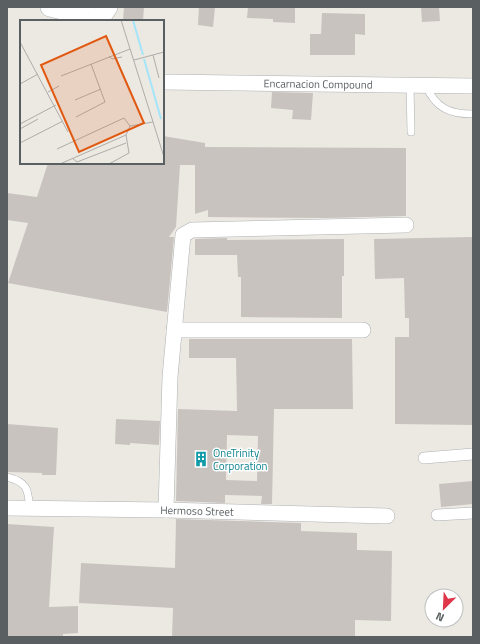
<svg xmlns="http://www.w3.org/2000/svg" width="480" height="644" font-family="'Titillium Web',sans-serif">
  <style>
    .building { fill: #c8c3bf; fill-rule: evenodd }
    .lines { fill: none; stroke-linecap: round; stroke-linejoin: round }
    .service-casing { stroke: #adb1b4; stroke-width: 8 }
    .pedestrian-casing { stroke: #adb1b4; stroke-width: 12 }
    .minor-casing { stroke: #adb1b4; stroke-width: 16 }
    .tertiary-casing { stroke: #adb1b4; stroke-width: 20 }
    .service { stroke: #fff; stroke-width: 7 }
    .pedestrian { stroke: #fff; stroke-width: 11 }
    .minor { stroke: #fff; stroke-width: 15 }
    .tertiary { stroke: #fff; stroke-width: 19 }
    .labels { text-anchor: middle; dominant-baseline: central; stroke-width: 3; stroke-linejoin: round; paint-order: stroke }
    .street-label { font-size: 11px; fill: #5a5f62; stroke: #fff }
    .culture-label { font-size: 11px; fill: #0d838f; stroke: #fff; text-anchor: start }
    .inset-river { fill: none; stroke: #a4e5fa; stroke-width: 2 }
    .inset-road { fill: none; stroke: #aeadab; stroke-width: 1 }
    .view { fill: #e15910; fill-opacity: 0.15; stroke: #e15910; stroke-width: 2 }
    .inset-edge { fill: none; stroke: #5a5f62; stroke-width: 2 }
  </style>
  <rect width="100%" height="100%" fill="#ece8e2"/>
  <g class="building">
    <polygon points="124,7 144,7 143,21 123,21"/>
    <polygon points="199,7 215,7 213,27 198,25"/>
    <polygon points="248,7 295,7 295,23 273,22 273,19 247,18"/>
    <polygon points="421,7 439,7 440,21 422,22"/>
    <polygon points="322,13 365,14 365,35 355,34 355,55 310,55 310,34 321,34"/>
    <polygon points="272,92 313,93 311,120 292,119 293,110 271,108"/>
    <polygon points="163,136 205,143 205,147 406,148 406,216 326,218 208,217 208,210 195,214 195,165 180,165 176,227 169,237 174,237 167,312 8,283 28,223 7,220 7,193 37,197 48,163 163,163"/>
    <polygon points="473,237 473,425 395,424 395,337 409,337 409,318 405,318 404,278 375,279 374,239"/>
    <polygon points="227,238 227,240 344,239 344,276 342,276 342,318 241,317 241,277 238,277 237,255 195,255 195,239"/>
    <path d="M189,339H352L353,409H274L272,504H261L262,496L225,495V503L176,501L178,409L237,411L236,358H189ZM227,435L258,436L257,481L226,480Z"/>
    <polygon points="116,419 160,421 159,445 130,443 130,445 115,444"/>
    <polygon points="7,424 58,428 56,475 42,475 42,473 7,472"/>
    <polygon points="473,481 473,504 441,507 439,484"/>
    <polygon points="176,519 301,523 301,531 357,533 357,550 392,551 391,621 355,620 355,637 172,637 173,608 79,603 81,563 175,568"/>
    <polygon points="7,524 54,527 49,607 78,606 78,633 63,634 63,637 7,637"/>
  </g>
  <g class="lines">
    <g class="service-casing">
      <g id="service">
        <polyline points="410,85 411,132"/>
        <path d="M426,86C436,108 449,114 473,114"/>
        <path d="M7,477C28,482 28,490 30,509"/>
      </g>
    </g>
    <g class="pedestrian-casing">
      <g id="pedestrian">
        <polyline points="424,458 473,454"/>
        <polyline points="437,515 473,513"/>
      </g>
    </g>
    <g class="minor-casing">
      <g id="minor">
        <path id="s1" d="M163,82L473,86"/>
        <polyline points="174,330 363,330"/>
        <path id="s2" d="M7,508L166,510L387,516"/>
        <polyline points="166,510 170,377 183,235 192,230 406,225"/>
      </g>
    </g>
    <g class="tertiary-casing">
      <polyline id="tertiary" points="50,7 100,19 108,7"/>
    </g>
    <use href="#service" class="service"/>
    <use href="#pedestrian" class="pedestrian"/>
    <use href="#minor" class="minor"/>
    <use href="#tertiary" class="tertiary"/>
  </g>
  <defs>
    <g id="building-bare" transform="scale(1.2)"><path d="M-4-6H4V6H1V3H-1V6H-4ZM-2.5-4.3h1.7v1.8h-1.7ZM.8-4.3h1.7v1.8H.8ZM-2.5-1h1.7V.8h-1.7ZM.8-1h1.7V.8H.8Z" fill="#0f9aa8" stroke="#fff" stroke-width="2.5" paint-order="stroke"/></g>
  </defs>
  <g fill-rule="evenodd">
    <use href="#building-bare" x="201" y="459"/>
  </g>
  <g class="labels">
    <g class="street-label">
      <text stroke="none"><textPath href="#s1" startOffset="155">Encarnacion Compound</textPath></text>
      <text stroke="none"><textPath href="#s2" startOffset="190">Hermoso Street</textPath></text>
    </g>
    <g class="culture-label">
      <text x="213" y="453">OneTrinity<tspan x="213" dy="13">Corporation</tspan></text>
    </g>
  </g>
  <g transform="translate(20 20)">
    <rect width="144" height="144" fill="#ece8e2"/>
    <path class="inset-river" d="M113,0L123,35M124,39L141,99"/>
    <path class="inset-road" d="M101,0L144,137M0,22L48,112M133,35L139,58M89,36L92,39L102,37M114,40L144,32M41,56L110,29M0,64L18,54M28,72L39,66M55,80L81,69M56,97L85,82L71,44M0,104L36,85M0,109L18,99M0,123L43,101M37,129L104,98L110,106M52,138L57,142L106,123M40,144L106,115L110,106L133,102M89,144L109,133L106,115"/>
    <path class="view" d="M86,16L124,103L59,132L21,45Z"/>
    <rect width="144" height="144" class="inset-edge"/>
  </g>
  <rect width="480" height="644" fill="none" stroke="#5a5f62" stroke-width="16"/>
  <g transform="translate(444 608) rotate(204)"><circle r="19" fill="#ffffff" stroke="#bdbfc0"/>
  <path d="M0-3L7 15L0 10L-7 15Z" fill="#de3648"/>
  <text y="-6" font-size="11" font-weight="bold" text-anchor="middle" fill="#5a5f62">N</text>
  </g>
</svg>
